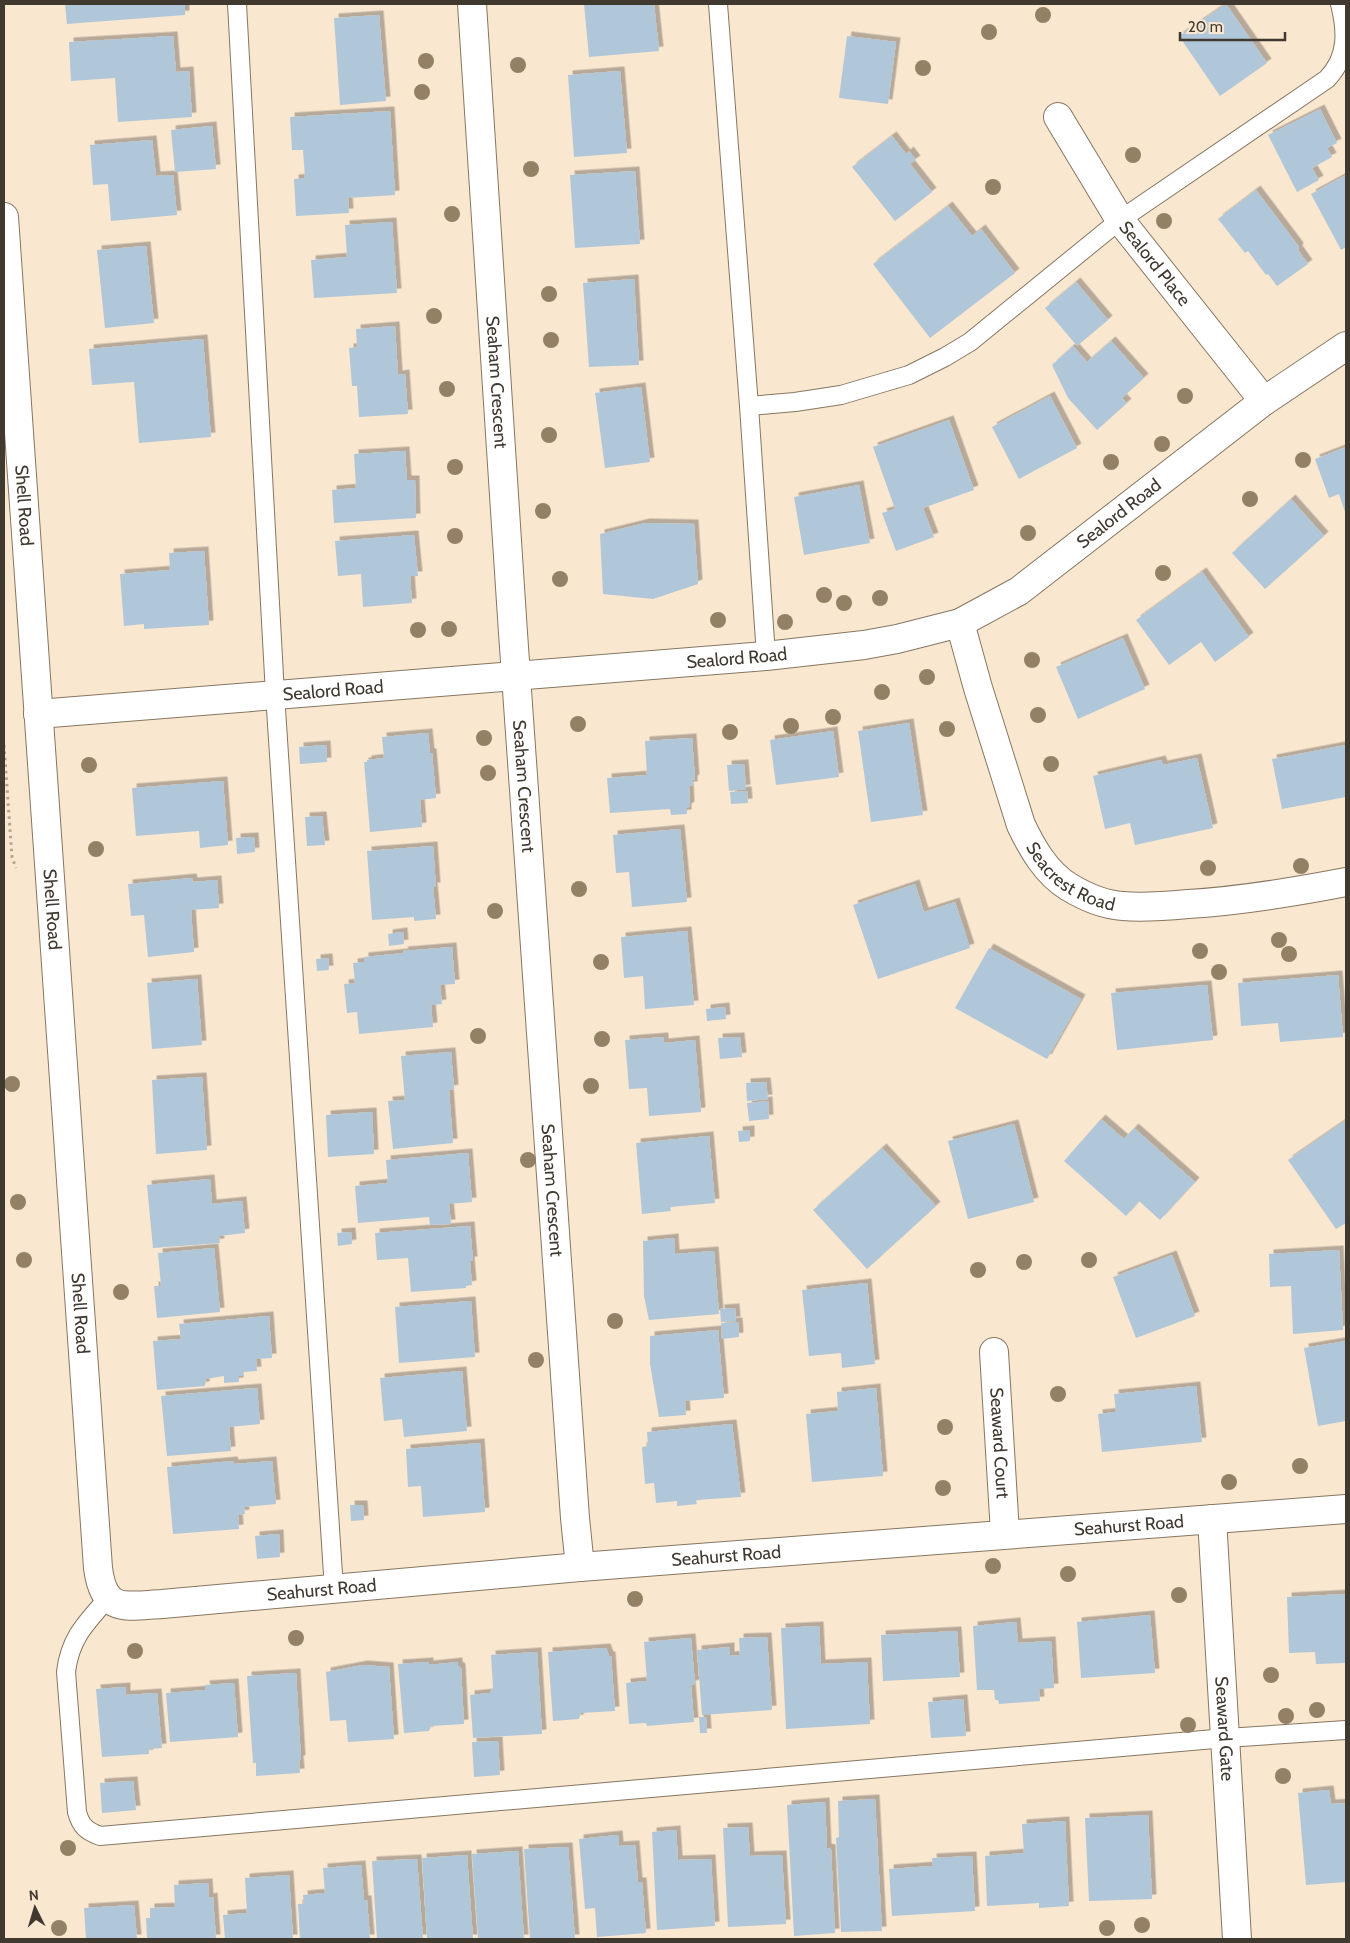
<svg xmlns="http://www.w3.org/2000/svg" width="1350" height="1943" font-family="Cabin,sans-serif">
  <style>
    .building { fill: #b0c7d9; filter: url(#shadow) }
    .lines { fill: none; stroke-linecap: round; stroke-linejoin: round }
    .lane-casing { stroke: #867661; stroke-width: 20 }
    .street-casing { stroke: #867661; stroke-width: 30 }
    .path { stroke: #b0a391; stroke-width: 3; stroke-dasharray: 2.5 4; stroke-linecap: butt }
    .lane { stroke: #fff; stroke-width: 18 }
    .street { stroke: #fff; stroke-width: 28 }
    .tree { fill: #938065 }
    .labels { text-anchor: middle; dominant-baseline: central; stroke-width: 4; stroke-linejoin: round; paint-order: stroke }
    .street-label { font-size: 18px; fill: #403930; stroke: #f9e7d0 }
  </style>
  <defs>
    <filter id="shadow"><feDropShadow dx="4.5" dy="-4.5" stdDeviation="0" flood-color="#0004"/></filter>
  </defs>
  <rect width="100%" height="100%" fill="#f9e7d0"/>
  <g class="building">
    <polygon points="65,4 185,4 185,15 67,24"/>
    <polygon points="584,4 654,4 659,51 589,57"/>
    <polygon points="1226,4 1267,63 1220,96 1179,36"/>
    <polygon points="379,15 386,101 340,105 334,18"/>
    <polygon points="173,36 176,72 189,71 192,117 118,122 115,78 71,81 69,42"/>
    <polygon points="847,36 896,42 888,104 839,98"/>
    <polygon points="620,71 627,153 574,157 568,75"/>
    <polygon points="1320,109 1337,143 1327,148 1332,157 1312,168 1319,180 1297,192 1268,135"/>
    <polygon points="390,111 395,195 348,198 349,213 296,216 294,179 305,178 303,150 292,150 290,117"/>
    <polygon points="212,126 216,169 175,172 171,130"/>
    <polygon points="892,136 906,154 909,151 916,160 910,164 932,192 895,221 852,167"/>
    <polygon points="152,140 156,176 173,175 177,215 111,221 108,184 93,185 90,145"/>
    <polygon points="635,171 640,244 575,248 570,175"/>
    <polygon points="1346,175 1346,247 1341,250 1311,194"/>
    <polygon points="1256,190 1299,247 1298,250 1308,264 1277,286 1268,274 1266,275 1248,251 1245,253 1218,219"/>
    <polygon points="948,206 972,236 981,229 1015,273 930,338 873,264"/>
    <polygon points="392,222 397,293 314,298 311,260 347,257 345,225"/>
    <polygon points="146,246 154,323 105,328 97,250"/>
    <polygon points="634,279 639,365 589,367 583,283"/>
    <polygon points="1076,282 1108,320 1077,346 1045,308"/>
    <polygon points="395,326 398,375 405,374 408,414 359,417 357,386 352,386 349,348 357,347 356,329"/>
    <polygon points="203,339 211,437 139,443 134,382 92,385 89,349"/>
    <polygon points="1111,341 1144,378 1122,398 1127,403 1097,430 1068,398 1052,365 1073,346 1087,362"/>
    <polygon points="641,387 650,462 605,468 595,393"/>
    <polygon points="1050,396 1077,448 1019,479 992,427"/>
    <polygon points="949,420 974,490 923,508 934,537 896,551 882,513 895,509 873,447"/>
    <polygon points="1346,447 1346,515 1339,494 1329,498 1315,459"/>
    <polygon points="405,451 407,480 415,480 416,518 334,523 332,490 356,488 354,454"/>
    <polygon points="859,485 870,543 804,555 794,497"/>
    <polygon points="1291,499 1324,536 1265,589 1232,553"/>
    <polygon points="645,523 694,524 698,584 653,599 603,594 600,534"/>
    <polygon points="414,535 418,576 410,576 412,603 363,607 361,574 338,576 335,541"/>
    <polygon points="204,551 209,625 144,629 144,624 124,626 120,574 170,570 169,553"/>
    <polygon points="1202,572 1249,637 1215,662 1201,642 1169,665 1136,620"/>
    <polygon points="1123,638 1145,689 1078,719 1056,667"/>
    <polygon points="909,723 923,815 871,822 858,731"/>
    <polygon points="833,731 839,777 776,785 770,740"/>
    <polygon points="428,733 430,753 432,753 436,798 420,800 422,827 370,832 364,762 367,762 367,760 384,758 382,737"/>
    <polygon points="692,738 695,779 693,780 693,786 689,786 690,806 687,808 687,814 671,815 670,809 610,813 607,778 647,775 645,741"/>
    <polygon points="326,745 327,762 300,764 299,747"/>
    <polygon points="1346,745 1346,797 1282,809 1272,759"/>
    <polygon points="1197,758 1213,828 1135,845 1130,823 1105,829 1093,776 1161,760 1163,765"/>
    <polygon points="744,764 746,789 729,791 727,765"/>
    <polygon points="223,781 228,845 200,848 199,831 136,836 132,788"/>
    <polygon points="747,791 748,803 731,804 730,792"/>
    <polygon points="322,816 325,845 307,846 305,817"/>
    <polygon points="680,829 687,902 632,907 629,872 616,873 613,835"/>
    <polygon points="254,837 255,852 237,854 236,838"/>
    <polygon points="433,846 436,887 433,887 436,919 414,921 414,917 372,920 367,851"/>
    <polygon points="192,878 193,882 217,880 219,908 191,910 194,952 148,957 144,915 131,916 128,884"/>
    <polygon points="915,884 924,912 955,902 970,948 878,979 853,905"/>
    <polygon points="687,931 694,1005 645,1009 643,976 624,978 621,937"/>
    <polygon points="403,932 404,944 389,946 388,934"/>
    <polygon points="452,947 455,984 440,985 442,1004 431,1005 433,1027 359,1034 357,1012 347,1013 344,984 355,983 353,963 364,962 364,957 404,953 403,951"/>
    <polygon points="989,948 1081,999 1047,1059 955,1008"/>
    <polygon points="328,958 329,970 317,971 316,959"/>
    <polygon points="1338,975 1343,1037 1280,1042 1278,1023 1241,1026 1238,983"/>
    <polygon points="197,979 202,1045 152,1049 147,983"/>
    <polygon points="1207,985 1213,1040 1117,1050 1111,993"/>
    <polygon points="725,1007 726,1019 707,1021 706,1009"/>
    <polygon points="664,1037 664,1043 695,1040 701,1112 649,1116 647,1088 629,1089 625,1040"/>
    <polygon points="740,1037 742,1057 720,1059 718,1038"/>
    <polygon points="451,1052 454,1089 449,1090 453,1143 393,1149 388,1101 405,1100 401,1056"/>
    <polygon points="202,1077 207,1150 156,1154 152,1080"/>
    <polygon points="766,1082 768,1099 747,1101 746,1083"/>
    <polygon points="768,1101 769,1119 749,1121 747,1103"/>
    <polygon points="372,1112 374,1154 328,1157 326,1115"/>
    <polygon points="1101,1119 1124,1139 1134,1128 1195,1182 1160,1220 1139,1201 1126,1216 1064,1161"/>
    <polygon points="1346,1120 1346,1223 1336,1229 1288,1160"/>
    <polygon points="1014,1124 1034,1202 968,1219 948,1141"/>
    <polygon points="750,1130 750,1141 739,1142 738,1131"/>
    <polygon points="709,1136 715,1203 670,1207 671,1211 642,1214 636,1143"/>
    <polygon points="882,1148 936,1206 867,1269 813,1210"/>
    <polygon points="468,1153 472,1202 449,1204 451,1224 430,1225 429,1217 358,1223 355,1186 388,1183 386,1160"/>
    <polygon points="210,1179 212,1204 242,1201 245,1233 219,1236 220,1243 153,1248 147,1185"/>
    <polygon points="470,1226 473,1261 470,1261 472,1285 466,1286 466,1288 411,1292 408,1258 377,1260 375,1233"/>
    <polygon points="351,1232 352,1244 338,1246 337,1233"/>
    <polygon points="674,1238 675,1254 714,1251 719,1314 649,1320 644,1296 643,1241"/>
    <polygon points="214,1248 220,1312 157,1318 154,1286 161,1286 158,1253"/>
    <polygon points="1339,1250 1343,1330 1293,1334 1291,1286 1270,1287 1269,1254"/>
    <polygon points="1172,1255 1195,1316 1136,1338 1113,1277"/>
    <polygon points="867,1283 875,1364 842,1368 841,1353 809,1356 802,1290"/>
    <polygon points="471,1301 475,1357 399,1363 395,1307"/>
    <polygon points="735,1308 736,1321 721,1322 720,1309"/>
    <polygon points="269,1316 272,1358 256,1359 257,1371 243,1372 244,1376 239,1376 239,1382 224,1383 224,1376 206,1379 205,1386 157,1390 153,1341 181,1339 179,1324"/>
    <polygon points="738,1322 739,1337 722,1339 721,1323"/>
    <polygon points="718,1330 724,1398 685,1401 686,1415 659,1417 650,1364 650,1336"/>
    <polygon points="1346,1341 1346,1421 1318,1426 1304,1348"/>
    <polygon points="462,1371 467,1431 404,1437 402,1419 384,1421 380,1378"/>
    <polygon points="1196,1386 1202,1442 1102,1452 1098,1414 1116,1412 1114,1394"/>
    <polygon points="257,1388 260,1424 229,1427 231,1451 167,1456 161,1396"/>
    <polygon points="876,1388 883,1476 812,1482 806,1414 838,1411 837,1392"/>
    <polygon points="732,1424 741,1497 696,1500 697,1504 677,1506 677,1501 656,1503 654,1483 645,1484 642,1447 648,1446 647,1432"/>
    <polygon points="480,1443 485,1512 423,1517 421,1486 408,1487 406,1449"/>
    <polygon points="233,1461 234,1464 272,1461 276,1504 244,1507 245,1514 238,1515 239,1529 173,1534 167,1467"/>
    <polygon points="350,1505 363,1505 364,1520 351,1521"/>
    <polygon points="279,1534 280,1557 257,1559 255,1536"/>
    <polygon points="1346,1594 1346,1663 1316,1664 1315,1652 1289,1653 1287,1597"/>
    <polygon points="1150,1615 1155,1673 1081,1678 1077,1622"/>
    <polygon points="1016,1622 1018,1643 1051,1641 1054,1688 1039,1689 1040,1701 999,1704 998,1700 995,1700 994,1690 977,1690 973,1626"/>
    <polygon points="819,1626 821,1664 867,1662 870,1724 786,1729 781,1628"/>
    <polygon points="957,1631 960,1677 883,1681 881,1635"/>
    <polygon points="767,1637 772,1710 702,1715 697,1650 730,1647 730,1656 740,1655 739,1638"/>
    <polygon points="691,1638 695,1684 691,1685 694,1722 647,1726 646,1723 629,1724 626,1683 647,1681 644,1642"/>
    <polygon points="606,1648 609,1656 611,1656 615,1711 581,1713 579,1719 553,1721 548,1652"/>
    <polygon points="537,1652 542,1734 473,1738 470,1695 490,1693 493,1687 491,1655"/>
    <polygon points="429,1662 429,1665 458,1662 458,1666 461,1668 464,1724 431,1726 429,1731 404,1733 398,1664"/>
    <polygon points="363,1665 389,1667 394,1739 348,1742 346,1720 330,1721 326,1672"/>
    <polygon points="296,1673 301,1760 299,1760 300,1773 256,1776 256,1763 253,1763 247,1676"/>
    <polygon points="234,1683 238,1737 170,1742 166,1693 206,1690 205,1685"/>
    <polygon points="126,1687 126,1695 157,1693 162,1748 149,1749 149,1754 102,1757 96,1689"/>
    <polygon points="963,1699 966,1736 931,1738 928,1702"/>
    <polygon points="699,1717 706,1717 707,1733 700,1733"/>
    <polygon points="498,1741 500,1775 474,1777 472,1742"/>
    <polygon points="133,1781 136,1810 102,1813 100,1783"/>
    <polygon points="1329,1790 1331,1804 1346,1803 1346,1882 1306,1885 1298,1793"/>
    <polygon points="875,1799 882,1931 841,1932 836,1838 839,1837 838,1801"/>
    <polygon points="825,1802 827,1848 831,1849 835,1933 794,1936 787,1805"/>
    <polygon points="1148,1815 1152,1899 1089,1901 1085,1818"/>
    <polygon points="1065,1821 1069,1906 1039,1908 1039,1903 987,1906 985,1856 1024,1853 1022,1824"/>
    <polygon points="748,1827 750,1856 782,1855 786,1924 728,1927 723,1828"/>
    <polygon points="676,1830 678,1860 711,1859 715,1926 657,1930 652,1832"/>
    <polygon points="618,1835 619,1846 635,1845 638,1882 642,1882 646,1933 597,1937 595,1908 585,1909 579,1839"/>
    <polygon points="568,1847 575,1939 530,1939 524,1849"/>
    <polygon points="518,1851 524,1939 478,1939 472,1854"/>
    <polygon points="467,1855 473,1939 427,1939 422,1858"/>
    <polygon points="972,1856 975,1911 892,1916 889,1869 933,1866 932,1858"/>
    <polygon points="417,1859 423,1939 377,1939 372,1861"/>
    <polygon points="361,1865 364,1900 367,1900 370,1939 300,1939 298,1904 304,1904 303,1895 325,1893 323,1868"/>
    <polygon points="289,1875 293,1939 225,1939 223,1915 247,1913 245,1878"/>
    <polygon points="208,1883 209,1898 213,1897 216,1939 147,1939 146,1918 150,1918 150,1908 175,1907 174,1885"/>
    <polygon points="134,1905 137,1939 86,1939 84,1908"/>
  </g>
  <g class="lines">
    <g class="lane-casing">
      <g id="lane">
        <polyline points="237,4 275,694 334,1589"/>
        <polyline points="718,4 749,406 766,656"/>
        <path d="M749,406L795,402L841,395L909,375L945,357L970,342L1120,220L1327,79C1348,57 1347,32 1340,4"/>
        <path d="M108,1598C86,1623 70,1638 66,1672L77,1812C81,1827 87,1831 100,1836L1226,1738L1346,1730"/>
      </g>
    </g>
    <g class="street-casing">
      <g id="street">
        <path id="s1" d="M472,4L513,633L575,1518L580,1567"/>
        <path id="s2" d="M1058,117L1120,220L1264,401"/>
        <path id="s3" d="M4,217L98,1568C104,1614 125,1606 162,1604L580,1567L1346,1509"/>
        <path id="s4" d="M960,623L978,688L1021,825C1032,848 1046,873 1069,887C1084,896 1105,905 1123,906C1144,908 1166,906 1188,904C1241,901 1294,892 1346,882"/>
        <path id="s5" d="M38,714L766,656L864,645L897,639L960,623L1019,591L1264,401L1346,346"/>
        <path id="s6" d="M994,1352L1005,1533"/>
        <path id="s7" d="M1212,1519L1237,1939"/>
      </g>
    </g>
    <polyline class="path" points="4,745 12,857 16,868"/>
    <use href="#lane" class="lane"/>
    <use href="#street" class="street"/>
  </g>
  <g class="tree">
    <circle cx="1043" cy="15" r="8"/>
    <circle cx="989" cy="32" r="8"/>
    <circle cx="426" cy="61" r="8"/>
    <circle cx="518" cy="65" r="8"/>
    <circle cx="923" cy="68" r="8"/>
    <circle cx="422" cy="92" r="8"/>
    <circle cx="1133" cy="155" r="8"/>
    <circle cx="531" cy="169" r="8"/>
    <circle cx="993" cy="187" r="8"/>
    <circle cx="452" cy="214" r="8"/>
    <circle cx="1164" cy="221" r="8"/>
    <circle cx="549" cy="294" r="8"/>
    <circle cx="434" cy="316" r="8"/>
    <circle cx="551" cy="340" r="8"/>
    <circle cx="447" cy="389" r="8"/>
    <circle cx="1185" cy="396" r="8"/>
    <circle cx="549" cy="435" r="8"/>
    <circle cx="1162" cy="444" r="8"/>
    <circle cx="1303" cy="460" r="8"/>
    <circle cx="1111" cy="462" r="8"/>
    <circle cx="455" cy="467" r="8"/>
    <circle cx="1250" cy="499" r="8"/>
    <circle cx="543" cy="511" r="8"/>
    <circle cx="1028" cy="533" r="8"/>
    <circle cx="455" cy="536" r="8"/>
    <circle cx="1163" cy="573" r="8"/>
    <circle cx="560" cy="579" r="8"/>
    <circle cx="824" cy="595" r="8"/>
    <circle cx="880" cy="598" r="8"/>
    <circle cx="844" cy="603" r="8"/>
    <circle cx="718" cy="620" r="8"/>
    <circle cx="785" cy="622" r="8"/>
    <circle cx="449" cy="629" r="8"/>
    <circle cx="418" cy="630" r="8"/>
    <circle cx="1032" cy="660" r="8"/>
    <circle cx="927" cy="677" r="8"/>
    <circle cx="882" cy="692" r="8"/>
    <circle cx="1038" cy="715" r="8"/>
    <circle cx="833" cy="717" r="8"/>
    <circle cx="578" cy="724" r="8"/>
    <circle cx="791" cy="726" r="8"/>
    <circle cx="947" cy="729" r="8"/>
    <circle cx="730" cy="732" r="8"/>
    <circle cx="484" cy="738" r="8"/>
    <circle cx="1051" cy="764" r="8"/>
    <circle cx="89" cy="765" r="8"/>
    <circle cx="488" cy="773" r="8"/>
    <circle cx="96" cy="849" r="8"/>
    <circle cx="1301" cy="866" r="8"/>
    <circle cx="1208" cy="868" r="8"/>
    <circle cx="579" cy="889" r="8"/>
    <circle cx="495" cy="911" r="8"/>
    <circle cx="1279" cy="940" r="8"/>
    <circle cx="1200" cy="951" r="8"/>
    <circle cx="1289" cy="954" r="8"/>
    <circle cx="601" cy="962" r="8"/>
    <circle cx="1219" cy="972" r="8"/>
    <circle cx="478" cy="1036" r="8"/>
    <circle cx="602" cy="1039" r="8"/>
    <circle cx="12" cy="1084" r="8"/>
    <circle cx="591" cy="1086" r="8"/>
    <circle cx="528" cy="1160" r="8"/>
    <circle cx="18" cy="1202" r="8"/>
    <circle cx="24" cy="1260" r="8"/>
    <circle cx="1089" cy="1260" r="8"/>
    <circle cx="1024" cy="1262" r="8"/>
    <circle cx="978" cy="1270" r="8"/>
    <circle cx="121" cy="1292" r="8"/>
    <circle cx="615" cy="1321" r="8"/>
    <circle cx="536" cy="1360" r="8"/>
    <circle cx="1058" cy="1394" r="8"/>
    <circle cx="945" cy="1427" r="8"/>
    <circle cx="1300" cy="1466" r="8"/>
    <circle cx="1229" cy="1482" r="8"/>
    <circle cx="943" cy="1488" r="8"/>
    <circle cx="993" cy="1566" r="8"/>
    <circle cx="1068" cy="1574" r="8"/>
    <circle cx="1179" cy="1595" r="8"/>
    <circle cx="635" cy="1599" r="8"/>
    <circle cx="296" cy="1638" r="8"/>
    <circle cx="135" cy="1651" r="8"/>
    <circle cx="1271" cy="1675" r="8"/>
    <circle cx="1317" cy="1710" r="8"/>
    <circle cx="1286" cy="1716" r="8"/>
    <circle cx="1188" cy="1725" r="8"/>
    <circle cx="1283" cy="1776" r="8"/>
    <circle cx="68" cy="1848" r="8"/>
    <circle cx="1142" cy="1925" r="8"/>
    <circle cx="59" cy="1928" r="8"/>
    <circle cx="1107" cy="1928" r="8"/>
  </g>
  <g class="labels">
    <g class="street-label">
      <text stroke="none"><textPath href="#s2" startOffset="176">Sealord Place</textPath></text>
      <text stroke="none"><textPath href="#s1" startOffset="379">Seaham Crescent</textPath></text>
      <text stroke="none"><textPath href="#s3" startOffset="289">Shell Road</textPath></text>
      <text stroke="none"><textPath href="#s5" startOffset="1121">Sealord Road</textPath></text>
      <text stroke="none"><textPath href="#s5" startOffset="701">Sealord Road</textPath></text>
      <text stroke="none"><textPath href="#s5" startOffset="296">Sealord Road</textPath></text>
      <text stroke="none"><textPath href="#s1" startOffset="784">Seaham Crescent</textPath></text>
      <text stroke="none"><textPath href="#s4" startOffset="286">Seacrest Road</textPath></text>
      <text stroke="none"><textPath href="#s3" startOffset="694">Shell Road</textPath></text>
      <text stroke="none"><textPath href="#s1" startOffset="1189">Seaham Crescent</textPath></text>
      <text stroke="none"><textPath href="#s3" startOffset="1099">Shell Road</textPath></text>
      <text stroke="none"><textPath href="#s6" startOffset="91">Seaward Court</textPath></text>
      <text stroke="none"><textPath href="#s3" startOffset="2412">Seahurst Road</textPath></text>
      <text stroke="none"><textPath href="#s3" startOffset="2008">Seahurst Road</textPath></text>
      <text stroke="none"><textPath href="#s3" startOffset="1602">Seahurst Road</textPath></text>
      <text stroke="none"><textPath href="#s7" startOffset="210">Seaward Gate</textPath></text>
    </g>
  </g>
  <rect width="1350" height="1943" fill="none" stroke="#403930" stroke-width="10"/>
  <g transform="translate(35 1908) rotate(355)" stroke="#f9e7d0" stroke-width="4" paint-order="stroke">
  <path d="M0-4L9 19L0 12L-9 19Z" fill="#403930"/>
  <text y="-8" font-size="14" font-weight="bold" text-anchor="middle" fill="#403930">N</text>
  </g>
  <path d="M1180 32v8h105v-8" fill="none" stroke="#403930" stroke-width="2.5"/>
  <text x="1188" y="32" font-size="15" fill="#403930" stroke="#f9e7d0" stroke-width="4" paint-order="stroke">20 m</text>
</svg>
